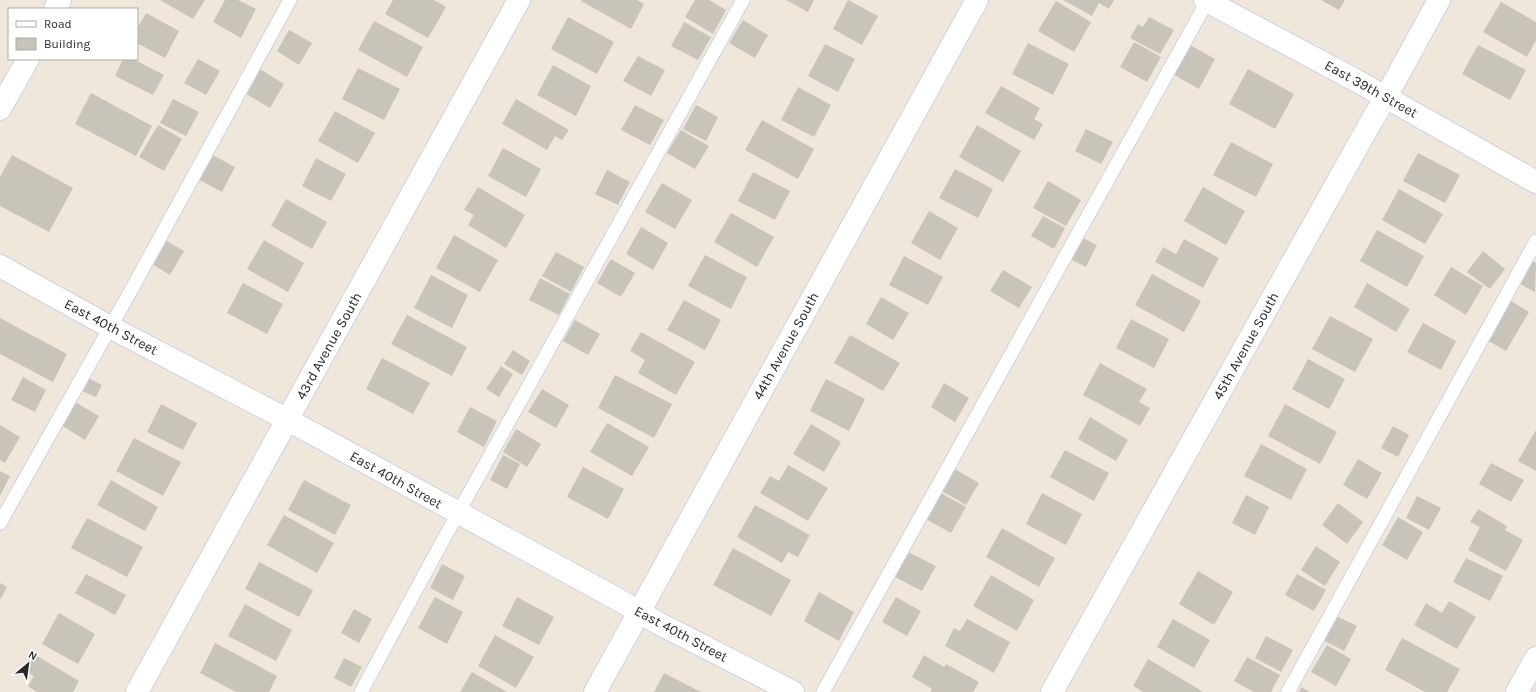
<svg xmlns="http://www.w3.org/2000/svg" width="1536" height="692" font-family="Karla,sans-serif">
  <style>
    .building { fill: #c9c4ba }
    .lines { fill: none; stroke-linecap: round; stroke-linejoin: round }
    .lane-casing { stroke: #d0d2e4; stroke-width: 15 }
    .street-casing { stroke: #d0d2e4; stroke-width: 24 }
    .secondary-casing { stroke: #d0d2e4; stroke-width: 24 }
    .lane { stroke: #fff; stroke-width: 13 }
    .street { stroke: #fff; stroke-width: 22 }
    .secondary { stroke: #fff; stroke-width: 22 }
    .labels { text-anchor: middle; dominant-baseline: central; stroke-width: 3; stroke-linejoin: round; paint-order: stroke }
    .street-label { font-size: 14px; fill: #2a2a2a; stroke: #fff }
  </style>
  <rect width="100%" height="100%" fill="#eee7da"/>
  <g class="building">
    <polygon points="160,0 205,0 193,19"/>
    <polygon points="225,0 238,0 256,9 241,38 213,22"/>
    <polygon points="393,0 434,0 446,7 428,38 385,14"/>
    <polygon points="582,0 637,0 644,4 631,29 581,1"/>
    <polygon points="695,0 709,0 726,10 713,34 685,17"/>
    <polygon points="786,0 814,0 808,12"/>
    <polygon points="848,0 878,16 862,45 833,29"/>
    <polygon points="1063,0 1114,0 1109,9 1099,3 1092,16"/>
    <polygon points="1321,0 1345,0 1339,10"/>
    <polygon points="1056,1 1091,22 1074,52 1038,31"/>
    <polygon points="1501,2 1536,22 1536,40 1527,57 1483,32"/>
    <polygon points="146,13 179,31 165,58 137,43 137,29"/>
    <polygon points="568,17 614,42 597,74 551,49"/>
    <polygon points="1149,17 1174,30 1160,54 1130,38 1138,24 1143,27"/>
    <polygon points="743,20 768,35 755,58 729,43"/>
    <polygon points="374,21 423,47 407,77 358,50"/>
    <polygon points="684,22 711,37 698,60 671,46"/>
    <polygon points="289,30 312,43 299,65 277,51"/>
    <polygon points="1134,42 1161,57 1147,82 1120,67"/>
    <polygon points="1028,43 1069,64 1053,95 1012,74"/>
    <polygon points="825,44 855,59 838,92 808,76"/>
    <polygon points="1188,44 1215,59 1199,89 1171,73"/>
    <polygon points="1478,45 1526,70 1510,100 1462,74"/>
    <polygon points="638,56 665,70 651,96 623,81"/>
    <polygon points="123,59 133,59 164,75 153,95 115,76"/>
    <polygon points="198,59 220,71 206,95 184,83"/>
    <polygon points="553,65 591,86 576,116 537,95"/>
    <polygon points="258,68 284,84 270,108 243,92"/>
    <polygon points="358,68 400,89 384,120 342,99"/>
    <polygon points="1248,69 1294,94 1275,129 1229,104"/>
    <polygon points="1001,86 1040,108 1034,119 1043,124 1034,140 985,113"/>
    <polygon points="798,87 831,105 814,137 781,120"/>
    <polygon points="91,93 152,126 136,156 75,124"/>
    <polygon points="173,99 199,112 186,136 160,123"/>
    <polygon points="516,99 569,130 562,140 555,136 547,150 502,124"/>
    <polygon points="635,105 664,120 650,145 621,130"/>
    <polygon points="696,105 718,117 706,141 683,129"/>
    <polygon points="335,111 375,133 358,163 318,141"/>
    <polygon points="762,120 814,149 798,179 745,150"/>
    <polygon points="158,125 182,139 164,171 139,157"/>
    <polygon points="977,125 1021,151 1003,182 959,157"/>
    <polygon points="1086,129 1113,142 1101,164 1075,151"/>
    <polygon points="681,130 709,146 695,169 667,153"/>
    <polygon points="1231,142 1273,164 1256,197 1213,175"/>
    <polygon points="503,148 541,169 526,197 488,176"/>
    <polygon points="209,153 235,167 222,192 196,178"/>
    <polygon points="1418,153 1460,175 1445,203 1403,181"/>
    <polygon points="12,155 73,188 49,232 0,206 0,177"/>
    <polygon points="316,158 346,174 331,201 302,186"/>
    <polygon points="955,169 993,189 978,218 939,198"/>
    <polygon points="607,170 630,182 618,205 595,194"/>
    <polygon points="753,172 790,191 775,220 738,201"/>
    <polygon points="1048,181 1081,200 1066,226 1033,208"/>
    <polygon points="662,183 692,200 675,229 645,212"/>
    <polygon points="478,187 525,215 506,248 468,225 474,215 464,210"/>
    <polygon points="1203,187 1245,211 1226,245 1184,221"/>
    <polygon points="1399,189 1443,214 1425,244 1382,220"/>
    <polygon points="286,199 327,222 312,249 271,226"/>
    <polygon points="929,211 958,228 940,260 911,243"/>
    <polygon points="731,213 774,237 757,267 714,242"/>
    <polygon points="1043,216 1065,228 1054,249 1031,236"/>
    <polygon points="641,227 668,243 653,270 626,254"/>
    <polygon points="1377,230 1424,256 1407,287 1360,261"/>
    <polygon points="454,235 498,260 480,292 436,268"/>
    <polygon points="1081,237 1097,245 1086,267 1070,259"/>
    <polygon points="163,239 184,251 170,275 149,262"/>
    <polygon points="1184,239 1219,258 1203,288 1155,262 1163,247 1176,254"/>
    <polygon points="264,240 304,263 288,292 247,269"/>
    <polygon points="1483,251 1505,269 1490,289 1467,272"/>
    <polygon points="556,252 584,267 571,292 542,276"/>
    <polygon points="705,255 747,277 731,309 688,286"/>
    <polygon points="904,256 943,277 928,305 889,285"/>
    <polygon points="611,259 635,273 621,297 597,283"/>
    <polygon points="1530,259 1536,263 1535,292 1517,282"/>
    <polygon points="1451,267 1483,286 1466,315 1434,295"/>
    <polygon points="1003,270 1032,287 1019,308 990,291"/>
    <polygon points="1152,274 1201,301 1184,332 1135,305"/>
    <polygon points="431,275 468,295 452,328 414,308"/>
    <polygon points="540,278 570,294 559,315 529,300"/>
    <polygon points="243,283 283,304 267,334 227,313"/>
    <polygon points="1367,283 1410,309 1396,332 1354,307"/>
    <polygon points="881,297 909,313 893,340 866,324"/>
    <polygon points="1508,299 1529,312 1506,351 1485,339"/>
    <polygon points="684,300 721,320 705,350 667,330"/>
    <polygon points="407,315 467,347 452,376 391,344"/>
    <polygon points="1330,316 1373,339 1355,372 1312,349"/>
    <polygon points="0,318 67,354 53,382 0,354"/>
    <polygon points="1131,319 1169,339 1154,368 1116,348"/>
    <polygon points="575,320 600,334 588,355 563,341"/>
    <polygon points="1423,323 1456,341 1441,370 1407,352"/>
    <polygon points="641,332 695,362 676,395 638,373 645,360 630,351"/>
    <polygon points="850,335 900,363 883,391 834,363"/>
    <polygon points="513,350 530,361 522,375 504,364"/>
    <polygon points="382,358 430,383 413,414 366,389"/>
    <polygon points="1308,359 1345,379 1329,409 1292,389"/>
    <polygon points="1100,363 1147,389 1139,402 1150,408 1140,426 1083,395"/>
    <polygon points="501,366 513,374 499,397 486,389"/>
    <polygon points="615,375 672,404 654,438 598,408"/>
    <polygon points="23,377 46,390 35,412 11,400"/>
    <polygon points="88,378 102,385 96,397 82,391"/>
    <polygon points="826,379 865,399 849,431 810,411"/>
    <polygon points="944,383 969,398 955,422 931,407"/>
    <polygon points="542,389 569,405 556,428 528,412"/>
    <polygon points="75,402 99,416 85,440 61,425"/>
    <polygon points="161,404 197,423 183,450 147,432"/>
    <polygon points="1285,404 1337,432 1320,464 1268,436"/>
    <polygon points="470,407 497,421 484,447 457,432"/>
    <polygon points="1090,417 1128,440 1116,461 1078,439"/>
    <polygon points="607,423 649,447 632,476 590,452"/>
    <polygon points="811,424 841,442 824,472 793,454"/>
    <polygon points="0,425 20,437 5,463 0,460"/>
    <polygon points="1393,426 1409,435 1398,457 1381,448"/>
    <polygon points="516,429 541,444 527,467 503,452"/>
    <polygon points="1536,430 1536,471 1518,461"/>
    <polygon points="134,438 181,462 163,496 116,471"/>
    <polygon points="1261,444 1307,469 1291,500 1244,476"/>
    <polygon points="1065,450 1109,473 1094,501 1050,477"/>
    <polygon points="503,455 520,464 507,489 490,480"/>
    <polygon points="1358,459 1382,473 1367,499 1343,485"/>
    <polygon points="1491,463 1524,480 1511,502 1479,484"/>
    <polygon points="788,465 828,488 808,521 760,493 770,476 779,481"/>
    <polygon points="583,467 624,489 608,519 567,497"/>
    <polygon points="953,468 979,483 966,505 940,490"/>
    <polygon points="0,471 10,476 0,496"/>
    <polygon points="111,480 158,507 145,531 97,505"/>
    <polygon points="304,480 351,505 335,535 288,510"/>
    <polygon points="939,492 966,507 951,533 924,518"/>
    <polygon points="1042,493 1082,514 1066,545 1026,524"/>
    <polygon points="1246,495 1269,507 1255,535 1232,523"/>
    <polygon points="1417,496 1441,508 1429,530 1406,518"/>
    <polygon points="1338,503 1363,522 1347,544 1322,525"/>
    <polygon points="755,505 810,535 798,557 788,552 782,563 737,537"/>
    <polygon points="1478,509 1507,526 1505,530 1523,540 1506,571 1468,550 1480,527 1470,522"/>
    <polygon points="284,515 334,543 317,573 267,545"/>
    <polygon points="1398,517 1423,532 1407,560 1382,545"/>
    <polygon points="87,518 143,547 127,577 71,548"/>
    <polygon points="1002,528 1055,558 1039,587 986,557"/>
    <polygon points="1316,546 1340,562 1325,586 1301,570"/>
    <polygon points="733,548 791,580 771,616 713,585"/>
    <polygon points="906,551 936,566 922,591 893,576"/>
    <polygon points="1466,558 1503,576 1490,601 1453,582"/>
    <polygon points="259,562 313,590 299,617 245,589"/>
    <polygon points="442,564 465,576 453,600 430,588"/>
    <polygon points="1198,571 1233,592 1214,625 1179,604"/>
    <polygon points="86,574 126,595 115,615 75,593"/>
    <polygon points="1297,574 1326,590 1314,611 1285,595"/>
    <polygon points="991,575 1034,600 1017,631 973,606"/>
    <polygon points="0,583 7,587 0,600"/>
    <polygon points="819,592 854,612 839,641 804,621"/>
    <polygon points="435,597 463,612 447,644 418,628"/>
    <polygon points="517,597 554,617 539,645 502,626"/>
    <polygon points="896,597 921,611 907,636 882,622"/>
    <polygon points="1449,601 1476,617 1457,649 1414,625 1426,603 1442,613"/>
    <polygon points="245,604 292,630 276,661 228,636"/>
    <polygon points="354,609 372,619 359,643 341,633"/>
    <polygon points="59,613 95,634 78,664 42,644"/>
    <polygon points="1334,615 1357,626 1344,651 1321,639"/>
    <polygon points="967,619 1010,642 994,673 945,646 954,628 960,631"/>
    <polygon points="1173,619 1210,640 1194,668 1157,647"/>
    <polygon points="495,635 534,657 516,688 478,666"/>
    <polygon points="1266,636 1293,650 1281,672 1255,658"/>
    <polygon points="1402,638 1460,669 1447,692 1425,692 1385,670"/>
    <polygon points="215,643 277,676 269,692 236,692 200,673"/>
    <polygon points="1327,645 1351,659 1336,686 1311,672"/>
    <polygon points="32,653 79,681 73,692 37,692 28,686 34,676 22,670"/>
    <polygon points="924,655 944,667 946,664 979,682 973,692 930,692 932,689 912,677"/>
    <polygon points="1247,657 1280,675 1271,692 1254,692 1234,681"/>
    <polygon points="344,658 362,667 351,687 334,678"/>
    <polygon points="1148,659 1202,691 1201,692 1143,692 1133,686"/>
    <polygon points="472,672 507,692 460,692"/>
    <polygon points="664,673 701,692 654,692"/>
    <polygon points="1301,687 1310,692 1299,692"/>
  </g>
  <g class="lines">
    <g class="lane-casing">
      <g id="lane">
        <polyline points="0,523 129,294 290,0"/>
        <polyline points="361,692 442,542 743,0"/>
        <polyline points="823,692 1208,0"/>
        <polyline points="1288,692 1536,241"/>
      </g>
    </g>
    <g class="street-casing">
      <g id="street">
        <polyline points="1205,0 1357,81 1536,182"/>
        <polyline points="0,266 110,327 288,420 619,600 658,623 793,692"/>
        <polyline points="137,692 519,0"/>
        <polyline points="595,692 977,0"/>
        <polyline points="1052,692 1371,122 1386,97 1439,0"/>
      </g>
    </g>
    <g class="secondary-casing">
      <g id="secondary">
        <polyline points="55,9 60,0"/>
        <polyline points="0,109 28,59"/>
        <polyline points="1517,692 1536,658"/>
      </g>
    </g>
    <use href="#lane" class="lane"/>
    <use href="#street" class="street"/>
    <use href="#secondary" class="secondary"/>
  </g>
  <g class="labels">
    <g class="street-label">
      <text transform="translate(1371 89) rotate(29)">East 39th Street</text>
      <text transform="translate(111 327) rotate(28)">East 40th Street</text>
      <text transform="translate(329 346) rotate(-61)">43rd Avenue South</text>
      <text transform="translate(786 346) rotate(-61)">44th Avenue South</text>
      <text transform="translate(1246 346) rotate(-61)">45th Avenue South</text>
      <text transform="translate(396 480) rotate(29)">East 40th Street</text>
      <text transform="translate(681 634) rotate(28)">East 40th Street</text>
    </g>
  </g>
  <rect x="8" y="8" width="130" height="52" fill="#ffffff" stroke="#aaaaaa"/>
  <rect x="16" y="21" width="20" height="6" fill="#ffffff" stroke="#aaaaaa"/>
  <text x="44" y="28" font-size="12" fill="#2a2a2a">Road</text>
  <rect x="16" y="38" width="20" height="12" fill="#c9c4ba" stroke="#aaaaaa"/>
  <text x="44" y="48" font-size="12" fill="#2a2a2a">Building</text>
  <g transform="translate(28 664) rotate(29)" stroke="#ffffff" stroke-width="3" paint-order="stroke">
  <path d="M0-3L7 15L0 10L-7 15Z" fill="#2a2a2a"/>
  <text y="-6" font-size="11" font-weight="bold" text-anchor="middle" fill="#2a2a2a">N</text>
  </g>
</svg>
